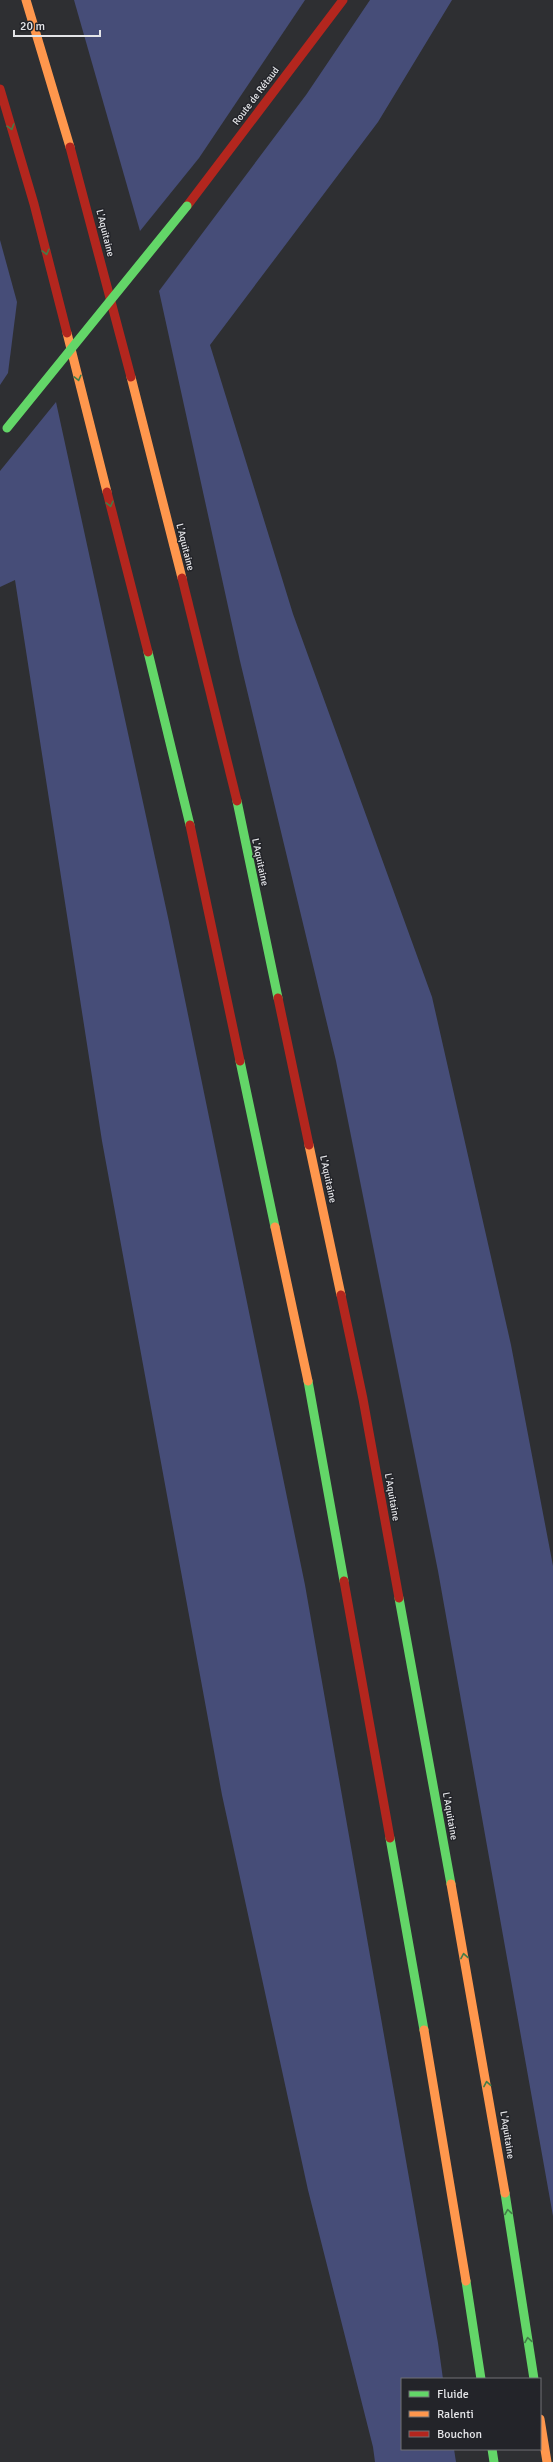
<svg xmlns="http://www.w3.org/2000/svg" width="553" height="2462" font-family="Signika,sans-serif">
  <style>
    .green { fill: #464d78 }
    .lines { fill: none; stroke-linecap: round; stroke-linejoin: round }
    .fast { stroke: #63d668; stroke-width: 9 }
    .slow { stroke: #ff974d; stroke-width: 9 }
    .jam { stroke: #b3261e; stroke-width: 9 }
    .fast-bridge { stroke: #63d668; stroke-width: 9 }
    .oneway { stroke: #437d48 }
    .labels { text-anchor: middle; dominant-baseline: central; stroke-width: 3; stroke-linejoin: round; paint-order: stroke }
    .street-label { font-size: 10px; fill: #e4e5e8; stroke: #232429 }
  </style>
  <rect width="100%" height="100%" fill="#2e2f32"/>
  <g class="green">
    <polygon points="74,0 305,0 199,158 140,231"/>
    <polygon points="370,0 452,0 378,122 210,345 293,614 432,997 511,1345 553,1566 553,2216 438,1571 336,1061 240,661 159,291 306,95"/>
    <polygon points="0,240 17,302 8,373 0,385"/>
    <polygon points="56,402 169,922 305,1585 438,2343 443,2379 402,2379 402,2449 454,2449 456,2462 375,2462 373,2447 308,2190 222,1795 102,1141 15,580 0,587 0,471"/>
  </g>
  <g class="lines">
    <g class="fast">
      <polyline points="148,652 190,825"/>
      <polyline points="237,801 278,998"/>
      <polyline points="240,1061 275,1227"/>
      <polyline points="308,1381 344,1581"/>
      <polyline points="399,1598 451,1884"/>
      <polyline points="390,1838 424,2030"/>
      <polyline points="505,2193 534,2379"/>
      <polyline points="466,2281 481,2379"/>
      <polyline points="492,2449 494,2462"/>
    </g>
    <g class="slow">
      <polyline points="26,0 70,147"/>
      <polyline points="67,333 107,492"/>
      <polyline points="131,377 182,578"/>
      <polyline points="309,1145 341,1295"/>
      <polyline points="275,1227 308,1381"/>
      <polyline points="451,1884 505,2193"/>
      <polyline points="424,2030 466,2281"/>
      <polyline points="540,2419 547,2462"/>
    </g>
    <g class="jam">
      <polyline points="0,89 34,204 67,333"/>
      <polyline points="70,147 131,377"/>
      <polyline points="187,206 343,0"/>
      <polyline points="107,492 148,652"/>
      <polyline points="182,578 237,801"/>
      <polyline points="190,825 240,1061"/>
      <polyline points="278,998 309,1145"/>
      <polyline points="341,1295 363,1399 399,1598"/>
      <polyline points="344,1581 390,1838"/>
    </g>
    <polyline class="fast-bridge" points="7,428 187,206"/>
  </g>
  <defs><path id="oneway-chevron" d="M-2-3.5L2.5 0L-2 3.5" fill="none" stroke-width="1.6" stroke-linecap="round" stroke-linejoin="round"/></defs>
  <g class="oneway">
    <use href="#oneway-chevron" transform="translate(11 127) rotate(73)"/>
    <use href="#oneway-chevron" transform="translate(46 252) rotate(76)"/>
    <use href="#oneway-chevron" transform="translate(78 378) rotate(76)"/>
    <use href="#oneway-chevron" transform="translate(110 504) rotate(76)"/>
    <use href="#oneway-chevron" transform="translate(464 1956) rotate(-100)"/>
    <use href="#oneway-chevron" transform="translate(487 2084) rotate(-100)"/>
    <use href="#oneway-chevron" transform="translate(508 2212) rotate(-99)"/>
    <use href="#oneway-chevron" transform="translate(528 2340) rotate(-99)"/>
  </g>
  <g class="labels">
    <g class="street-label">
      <text transform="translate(256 96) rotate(-53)">Route de Rétaud</text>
      <text transform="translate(105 233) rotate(76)">L'Aquitaine</text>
      <text transform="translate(185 547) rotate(76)">L'Aquitaine</text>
      <text transform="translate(260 862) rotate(78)">L'Aquitaine</text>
      <text transform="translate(328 1179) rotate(78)">L'Aquitaine</text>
      <text transform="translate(392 1497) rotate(80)">L'Aquitaine</text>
      <text transform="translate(450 1816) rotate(80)">L'Aquitaine</text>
      <text transform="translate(507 2135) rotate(81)">L'Aquitaine</text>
    </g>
  </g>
  <rect x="401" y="2378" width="140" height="72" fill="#232429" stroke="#707175"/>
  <rect x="409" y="2391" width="20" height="6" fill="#63d668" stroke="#707175"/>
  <text x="437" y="2398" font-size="12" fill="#e4e5e8">Fluide</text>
  <rect x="409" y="2411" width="20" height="6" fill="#ff974d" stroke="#707175"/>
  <text x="437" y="2418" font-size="12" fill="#e4e5e8">Ralenti</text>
  <rect x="409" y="2431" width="20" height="6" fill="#b3261e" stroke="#707175"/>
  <text x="437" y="2438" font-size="12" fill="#e4e5e8">Bouchon</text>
  <path d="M14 30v6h86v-6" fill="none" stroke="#e4e5e8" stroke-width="2"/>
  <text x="20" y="30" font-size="12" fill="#e4e5e8" stroke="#232429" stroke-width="3" paint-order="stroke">20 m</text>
</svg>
